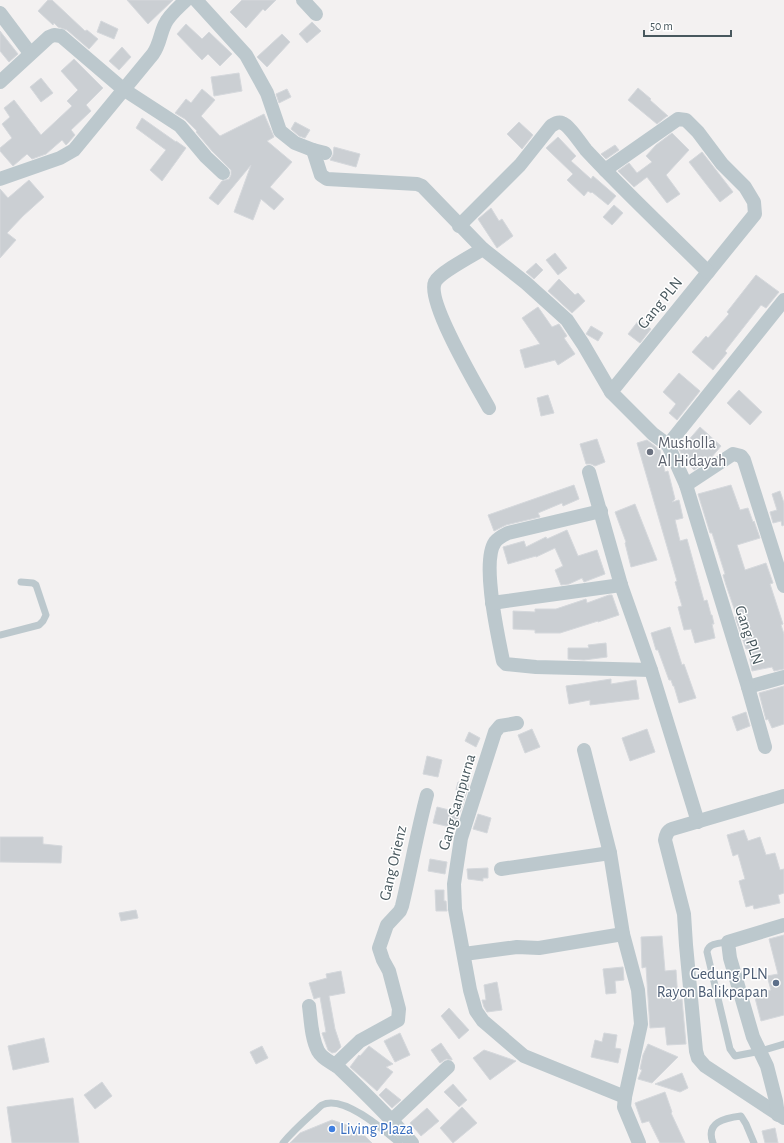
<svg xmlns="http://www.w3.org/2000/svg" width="784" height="1143" font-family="'Alegreya Sans',sans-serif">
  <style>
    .building { fill: #cbcfd3; stroke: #d5d8dc }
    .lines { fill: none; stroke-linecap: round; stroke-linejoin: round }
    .service { stroke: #bcc8cd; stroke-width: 7 }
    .minor { stroke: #bcc8cd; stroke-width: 14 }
    .worship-dot { fill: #6b7280; stroke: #fff; stroke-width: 1.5 }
    .service-dot { fill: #5c6f8a; stroke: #fff; stroke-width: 1.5 }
    .shop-dot { fill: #3f7fe0; stroke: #fff; stroke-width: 1.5 }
    .labels { text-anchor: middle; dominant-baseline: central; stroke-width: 3; stroke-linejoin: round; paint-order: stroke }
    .street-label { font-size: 16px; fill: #48585e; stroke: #fff }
    .worship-label { font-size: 16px; fill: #5b616d; stroke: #fff; text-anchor: start }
    .service-label { font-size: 16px; fill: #4e5e75; stroke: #fff; text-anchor: end }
    .shop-label { font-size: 16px; fill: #366cbe; stroke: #fff; text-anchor: start }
  </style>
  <rect width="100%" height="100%" fill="#f3f1f1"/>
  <g class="building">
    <polygon points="48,0 52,0 85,31 87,30 98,39 89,49 67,30 58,27 54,23 53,25 38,11"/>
    <polygon points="127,0 173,0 148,24"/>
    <polygon points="242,0 276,0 265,11 263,9 246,28 230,12"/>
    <polygon points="101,21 118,29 114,39 97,32"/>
    <polygon points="312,22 321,31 307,43 299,34"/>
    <polygon points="186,24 202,39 209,32 232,54 220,66 208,54 202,60 177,34"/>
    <polygon points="0,31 18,54 9,62 0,51"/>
    <polygon points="282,34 290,42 267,67 257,57"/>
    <polygon points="122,47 131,57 119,70 109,61"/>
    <polygon points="74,59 103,88 86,105 91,111 71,130 75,135 68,143 66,145 62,140 46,154 32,159 27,154 13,166 0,151 0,148 12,138 2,124 10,117 4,108 14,100 41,135 72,106 67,101 78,90 61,71"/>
    <polygon points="239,73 242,91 214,96 211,77"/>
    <polygon points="41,78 53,93 41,102 30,87"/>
    <polygon points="638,88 651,99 650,100 668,116 667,116 657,124 628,100"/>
    <polygon points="202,89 215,100 201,116 220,136 264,114 274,137 267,141 292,162 270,187 284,199 274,210 261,199 253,220 234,212 251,165 218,205 209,198 222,181 229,179 231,175 231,170 212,151 196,132 197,131 185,119 175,113 186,99 191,103"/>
    <polygon points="287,89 291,97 279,103 276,94"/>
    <polygon points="142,118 176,142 176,141 186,148 162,181 150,170 166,150 136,128"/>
    <polygon points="295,122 310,130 305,138 299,136 291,129"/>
    <polygon points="519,122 533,135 522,149 507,134"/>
    <polygon points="672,133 689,150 666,175 680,194 667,203 647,177 634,187 618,171 629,163 637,173 652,162 646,156 656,145"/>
    <polygon points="558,137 576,156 571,161 591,179 593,176 616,196 608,205 592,192 591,193 588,191 584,196 567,180 573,174 546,148"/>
    <polygon points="615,145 619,150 606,159 601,154"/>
    <polygon points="334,147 360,154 356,167 330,160 333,155"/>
    <polygon points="702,152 733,192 720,202 689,162"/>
    <polygon points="29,180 44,197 23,216 7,233 16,240 0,258 0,189 8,198"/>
    <polygon points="614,205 623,213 612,225 603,217"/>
    <polygon points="491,208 499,221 502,219 513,236 497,248 478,219"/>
    <polygon points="555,253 567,268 558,275 546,260"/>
    <polygon points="536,263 543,270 534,279 526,272"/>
    <polygon points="756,275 779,292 766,308 761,305 725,351 727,353 713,370 692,352 706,336 708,338 729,314 727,312"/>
    <polygon points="559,279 575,295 578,293 585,301 572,313 548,291"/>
    <polygon points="538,307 552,327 559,324 567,336 564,338 575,354 558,365 555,360 525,368 520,350 540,344 522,318"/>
    <polygon points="639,320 651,329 640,343 628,334"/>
    <polygon points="591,326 603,333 598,341 586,334"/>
    <polygon points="679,373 700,391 677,420 669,413 676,404 663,392"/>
    <polygon points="739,390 762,412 750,425 727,403"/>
    <polygon points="548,395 554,413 541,416 537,398"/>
    <polygon points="700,427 721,446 711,458 694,470 685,461 679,449 685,442 686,443"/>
    <polygon points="597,439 605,462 595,466 591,464 586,464 580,444"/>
    <polygon points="647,440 660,450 665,472 668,471 675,499 672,502 679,500 683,518 675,520 680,541 687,539 704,601 707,600 711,615 712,615 714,624 712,624 715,638 695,643 691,629 684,630 678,607 682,606 675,582 677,581 637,443"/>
    <polygon points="574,485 579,499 563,506 562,503 538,513 540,517 506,525 494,531 488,515"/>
    <polygon points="731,485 740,510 748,508 753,522 754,521 760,538 737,545 745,570 766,563 773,583 770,584 783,624 781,625 784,634 784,669 774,671 772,667 752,671 748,649 746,649 738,626 735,617 737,617 726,585 723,575 725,574 712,533 710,533 698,494"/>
    <polygon points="780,491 784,503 784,525 782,526 781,521 773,523 770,512 777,510 772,494"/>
    <polygon points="635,504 657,560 631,567 625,543 626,542 615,512"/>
    <polygon points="567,530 578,556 597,550 605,574 584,582 582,578 569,584 561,585 555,570 563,566 555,548 536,557 536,556 508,564 503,547 524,541 526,547 546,537 547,539"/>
    <polygon points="609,595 612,595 619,615 598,622 598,621 560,633 535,633 535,630 513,629 513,611 535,612 535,609 556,609 586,599 587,603"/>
    <polygon points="670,627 682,665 684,664 696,698 679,703 674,686 673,686 671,680 669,680 658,650 656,650 651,633"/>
    <polygon points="606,643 607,657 584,660 568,659 568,648 589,648 588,645"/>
    <polygon points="611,679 611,684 636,680 639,699 590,705 590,700 569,704 566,686"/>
    <polygon points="784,686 784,724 772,728 768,719 766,720 759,693"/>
    <polygon points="746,712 750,726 737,731 732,717"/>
    <polygon points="532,729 540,747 525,753 518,735"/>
    <polygon points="647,729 655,752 630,761 622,738"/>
    <polygon points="469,732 480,738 476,747 465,741"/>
    <polygon points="427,756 442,760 438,777 423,774"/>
    <polygon points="458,782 469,785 455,828 433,823 437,807 453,811 459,791 456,790"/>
    <polygon points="478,814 491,818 487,833 473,829"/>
    <polygon points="744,830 748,841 760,837 766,855 775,853 780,870 784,869 784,893 778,895 780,903 754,909 753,905 746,907 739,881 745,879 738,854 733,856 727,835"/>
    <polygon points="0,837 43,837 43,844 62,846 61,863 0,862"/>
    <polygon points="430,859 447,862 445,874 428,871"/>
    <polygon points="488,868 488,878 483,878 483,881 468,879 467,869"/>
    <polygon points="435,890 444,890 444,901 446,901 447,911 436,911"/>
    <polygon points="136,910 138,918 121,921 119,913"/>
    <polygon points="784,935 784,1015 761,1021 754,994 771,990 767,976 778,974 769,939"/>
    <polygon points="662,936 665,971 676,970 678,1000 682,999 686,1044 667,1045 665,1027 650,1028 646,967 642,968 641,937"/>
    <polygon points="623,967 624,980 615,981 616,993 606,994 603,969"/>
    <polygon points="341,971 345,993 329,996 335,1029 341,1047 336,1052 332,1053 328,1050 322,1033 326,1032 320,997 314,999 309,983 327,978 326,974"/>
    <polygon points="497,982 502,1010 487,1012 484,1007 482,1000 486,1000 484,985"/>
    <polygon points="449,1008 469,1030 459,1039 441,1016"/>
    <polygon points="400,1033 410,1055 395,1062 384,1041"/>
    <polygon points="604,1033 617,1035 615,1048 621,1049 618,1063 591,1057 595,1040 602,1042"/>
    <polygon points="44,1038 49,1062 13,1070 8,1046"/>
    <polygon points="441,1043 452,1059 452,1060 446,1059 440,1063 431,1050"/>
    <polygon points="648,1044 678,1057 652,1083 638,1079 642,1070 640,1069 643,1055"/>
    <polygon points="262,1046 268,1058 256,1064 250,1052"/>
    <polygon points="369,1046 393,1064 386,1067 393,1072 377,1091 350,1067 359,1055 360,1056"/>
    <polygon points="484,1050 493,1053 516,1061 490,1080 473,1058"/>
    <polygon points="682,1073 688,1088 680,1092 655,1084"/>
    <polygon points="102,1082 112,1096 95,1109 84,1095"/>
    <polygon points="453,1084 467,1100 459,1107 444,1092"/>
    <polygon points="386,1088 401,1100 392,1108 379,1095"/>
    <polygon points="665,1092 672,1112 671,1113 685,1143 660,1143 649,1121 642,1123 635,1103"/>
    <polygon points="73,1098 79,1143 12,1143 7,1107"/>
    <polygon points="462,1107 477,1123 453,1143 440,1128"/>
    <polygon points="427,1108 439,1121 421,1136 410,1123"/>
    <polygon points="332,1120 350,1126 364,1135 372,1143 290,1143 300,1133"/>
    <polygon points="775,1128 778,1143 765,1143 762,1131"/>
  </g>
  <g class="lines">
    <g class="service">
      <polyline points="0,635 39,625 43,621 46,615 36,585 33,583 21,582"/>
      <path d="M728,942C721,943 708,943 707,952L730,1049L735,1056L761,1051L784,1044"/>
      <path d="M283,1143C292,1132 302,1123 313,1113C316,1111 319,1107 322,1105C343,1094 384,1130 399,1143"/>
      <path d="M713,1143C705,1122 725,1118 741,1116L746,1124L754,1143"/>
    </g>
    <g class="minor">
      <polyline points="196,0 246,55 267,93 280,131 295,143 313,150 325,153"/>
      <polyline points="303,0 316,14"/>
      <polyline points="0,13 30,53"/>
      <polyline points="0,82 49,37 54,35 61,36 123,89 180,126 206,157 223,173"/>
      <polyline points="313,150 321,175 327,179 417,184 422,186 483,249 526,283 567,320 583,344 611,392"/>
      <polyline points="605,170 678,119 686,120 698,132 722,164 745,187 754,202 755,214 611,392 653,434 668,445 686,485 748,687 784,677"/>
      <path d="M0,179L60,158L74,150L153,54C160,44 160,34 165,24C169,15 179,7 186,0"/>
      <path d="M459,226L520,165L551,126C554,124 558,121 562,123C569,125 581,144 586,150C625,192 667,231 708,272"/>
      <path d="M483,249C473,255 439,273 435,282C426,301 478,388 489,408"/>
      <polyline points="668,445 784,300"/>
      <polyline points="589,472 621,585 651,670 698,822"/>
      <polyline points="686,485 733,454 741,456 744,460 784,586"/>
      <path d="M601,511L508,533C504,535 498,538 495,542C481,562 498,636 503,661L506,664L536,667L651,670"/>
      <polyline points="492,603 621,585"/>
      <polyline points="748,687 765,747"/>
      <polyline points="517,723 500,726 495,732 461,838 454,884 455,909 470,990 476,1011 483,1021 524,1056 625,1097"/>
      <polyline points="584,750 610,853"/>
      <path d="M784,796L672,829C667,831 666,835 665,840L684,914L686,945L696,1051L698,1058L705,1066L784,1118"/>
      <polyline points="501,869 610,853 623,934 638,990 641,1024 625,1097 624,1107 639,1143"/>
      <polyline points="464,954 517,947 539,948 623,934"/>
      <path d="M309,1006C311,1020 311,1037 318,1051C323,1060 332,1062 339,1068C364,1092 389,1116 412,1143"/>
      <path d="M335,1065L360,1041L398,1020L399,1009L389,971L383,960L379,948L387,925L400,911L402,906C411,869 417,832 427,795"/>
      <polyline points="778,1115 776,1101 767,1066 753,1037 730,958 728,942 784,925"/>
      <polyline points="392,1120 448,1067"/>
    </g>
  </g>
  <circle class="worship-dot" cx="650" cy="452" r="4"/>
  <circle class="service-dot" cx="776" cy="983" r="4"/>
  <circle class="shop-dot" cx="332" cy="1129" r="4"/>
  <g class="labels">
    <g class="street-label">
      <text transform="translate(660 303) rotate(-51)">Gang PLN</text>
      <text transform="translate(749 635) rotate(72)">Gang PLN</text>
      <text transform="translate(457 802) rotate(-74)">Gang Sampurna</text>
      <text transform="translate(393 863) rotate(-77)">Gang Orienz</text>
    </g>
    <g class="worship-label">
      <text x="658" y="443">Musholla<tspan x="658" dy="18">Al Hidayah</tspan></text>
    </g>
    <g class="service-label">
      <text x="768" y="974">Gedung PLN<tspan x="768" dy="18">Rayon Balikpapan</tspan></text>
    </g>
    <g class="shop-label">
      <text x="340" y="1129">Living Plaza</text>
    </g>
  </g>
  <path d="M644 30v6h87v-6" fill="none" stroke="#48585e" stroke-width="2"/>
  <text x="650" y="30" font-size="12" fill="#48585e" stroke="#ffffff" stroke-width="3" paint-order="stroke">50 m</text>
</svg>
